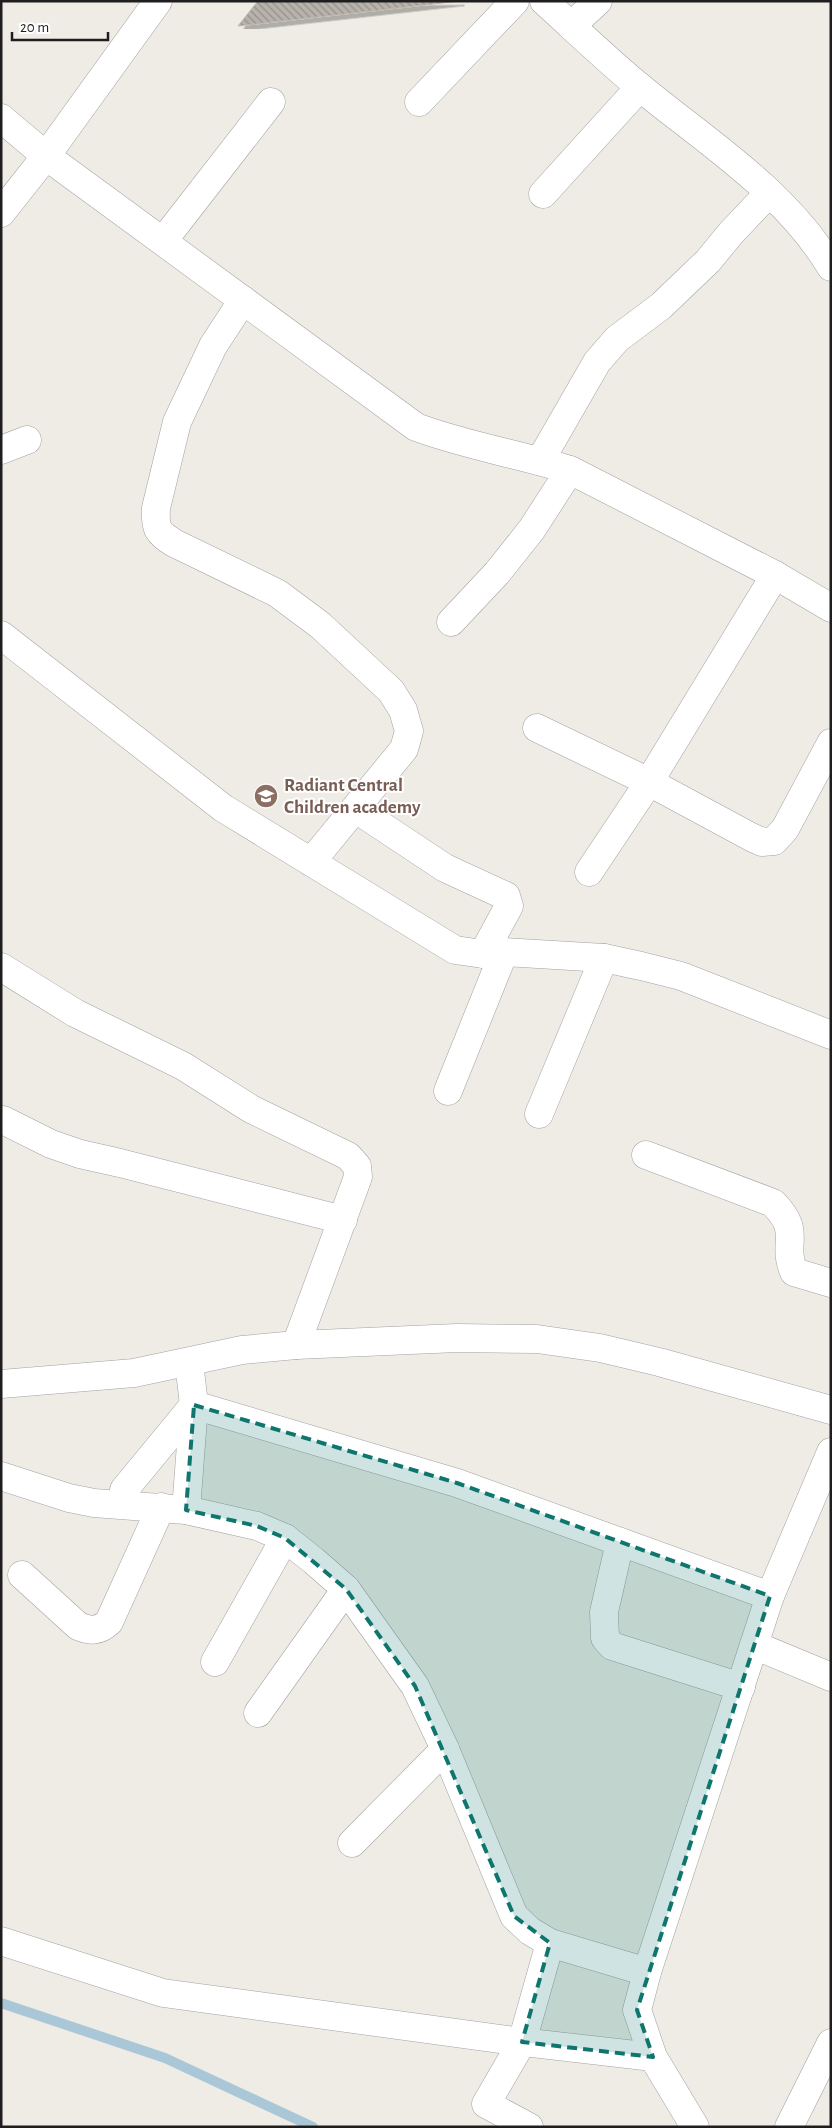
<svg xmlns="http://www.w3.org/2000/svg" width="832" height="2128" font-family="'Alegreya Sans',sans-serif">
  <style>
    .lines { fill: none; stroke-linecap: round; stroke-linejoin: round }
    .stream { stroke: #aac7d7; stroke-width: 10 }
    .building { fill: url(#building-back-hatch); stroke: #beb5a9; filter: url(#shadow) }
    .minor-casing { stroke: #a2a2a2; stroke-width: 29 }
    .minor { stroke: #fff; stroke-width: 28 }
    .marked { fill: #0f766e; fill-opacity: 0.2; stroke: #0f766e; stroke-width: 4; stroke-dasharray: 10 6; stroke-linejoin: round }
    .labels { text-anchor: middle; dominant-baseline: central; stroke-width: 4; stroke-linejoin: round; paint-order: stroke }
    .education-label { font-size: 19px; font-weight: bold; fill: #785e54; stroke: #fff; text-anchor: start }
  </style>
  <defs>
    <pattern id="building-back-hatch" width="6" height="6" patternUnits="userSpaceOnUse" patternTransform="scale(1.25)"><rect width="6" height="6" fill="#b7b2ab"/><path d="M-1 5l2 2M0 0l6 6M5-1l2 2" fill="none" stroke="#94908b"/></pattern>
    <filter id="shadow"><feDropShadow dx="4.5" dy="4.5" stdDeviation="0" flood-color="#0004"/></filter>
  </defs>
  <rect width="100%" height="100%" fill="#eeece5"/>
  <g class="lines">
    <polyline class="stream" points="1,2003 165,2058 313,2127"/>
  </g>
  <polygon class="building" points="258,1 460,1 238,26"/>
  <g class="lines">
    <g class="minor-casing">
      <g id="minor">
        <path d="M544,1C576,30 607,60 641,88C708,143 785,191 831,267"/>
        <polyline points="571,26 598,1"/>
        <polyline points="419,102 515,1"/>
        <path d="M1,118L46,156L416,427C467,446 519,454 570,470L775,575L831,608"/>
        <polyline points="543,194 640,87"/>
        <polyline points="1,213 46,156 158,1"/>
        <polyline points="163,241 271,102"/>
        <path d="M243,300L213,346L177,422L156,508C155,529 157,532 174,543L277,593L320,625L391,691L403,710L409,731L404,749L311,862"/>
        <polyline points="1,450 27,440"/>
        <polyline points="540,461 597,362 617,339 661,306 708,261 731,233 769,193"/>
        <polyline points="775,575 649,782 751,837 762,842 774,841 785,829 831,743"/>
        <polyline points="451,622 497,573 532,529 570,470"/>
        <polyline points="1,635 223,808 455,950 483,954 504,952 604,958 641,966 681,976 831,1035"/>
        <polyline points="537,728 649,782 589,872"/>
        <polyline points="356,809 445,868 506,896 509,906 483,954"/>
        <polyline points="1,967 75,1013 183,1066 251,1109 348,1156 357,1166 358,1177 296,1345"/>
        <polyline points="448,1091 504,952"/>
        <polyline points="539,1114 604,958"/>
        <polyline points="3,1120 51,1144 80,1154 120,1163 343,1220"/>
        <path d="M646,1155L773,1203C803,1233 781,1242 794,1272L831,1283"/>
        <polyline points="1,1384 134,1373 242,1350 296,1345 457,1338 537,1339 600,1348 659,1362 831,1410"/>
        <polyline points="1,1476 69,1498 94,1503 186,1510 257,1526 285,1538 314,1561 346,1589 415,1686 445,1749 514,1916 530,1931 550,1943 647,1972"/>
        <polyline points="124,1490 194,1405 457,1483 770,1596"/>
        <polyline points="186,1510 194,1405 189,1362"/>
        <polyline points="620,1542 604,1612 605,1638 612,1646 741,1687"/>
        <path d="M22,1575L78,1626C90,1631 98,1632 109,1622L161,1507"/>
        <polyline points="754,1645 831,1677"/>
        <polyline points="215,1662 285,1538"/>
        <polyline points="258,1713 346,1589"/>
        <polyline points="352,1843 445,1749"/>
        <polyline points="1,1941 163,1993 522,2042 653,2057"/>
        <polyline points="529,2127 486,2104 522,2042 550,1943"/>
        <polyline points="695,2127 653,2057 637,2010 647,1972 770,1596 831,1452"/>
        <polyline points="789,2127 831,2043"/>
      </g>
    </g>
    <use href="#minor" class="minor"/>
  </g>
  <path class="marked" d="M194,1405L457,1483L770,1596L637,2010L653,2057L522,2042L550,1943L514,1916L415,1686L346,1589L285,1538L257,1526L186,1510Z"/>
  <defs>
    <g id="school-disc" transform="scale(1.25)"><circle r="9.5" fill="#8d6e63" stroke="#fff"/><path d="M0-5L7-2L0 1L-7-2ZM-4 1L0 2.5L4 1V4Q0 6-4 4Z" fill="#fff"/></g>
  </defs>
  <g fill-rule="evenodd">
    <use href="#school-disc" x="266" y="796"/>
  </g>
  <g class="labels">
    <g class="education-label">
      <text x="284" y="785">Radiant Central<tspan x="284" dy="22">Children academy</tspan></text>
    </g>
  </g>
  <rect width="832" height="2128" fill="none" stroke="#1e1e1e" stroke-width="5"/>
  <path d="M12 32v8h96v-8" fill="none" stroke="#1e1e1e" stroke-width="2.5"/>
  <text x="20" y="32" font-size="15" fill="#1e1e1e" stroke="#ffffff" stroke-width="4" paint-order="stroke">20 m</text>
</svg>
